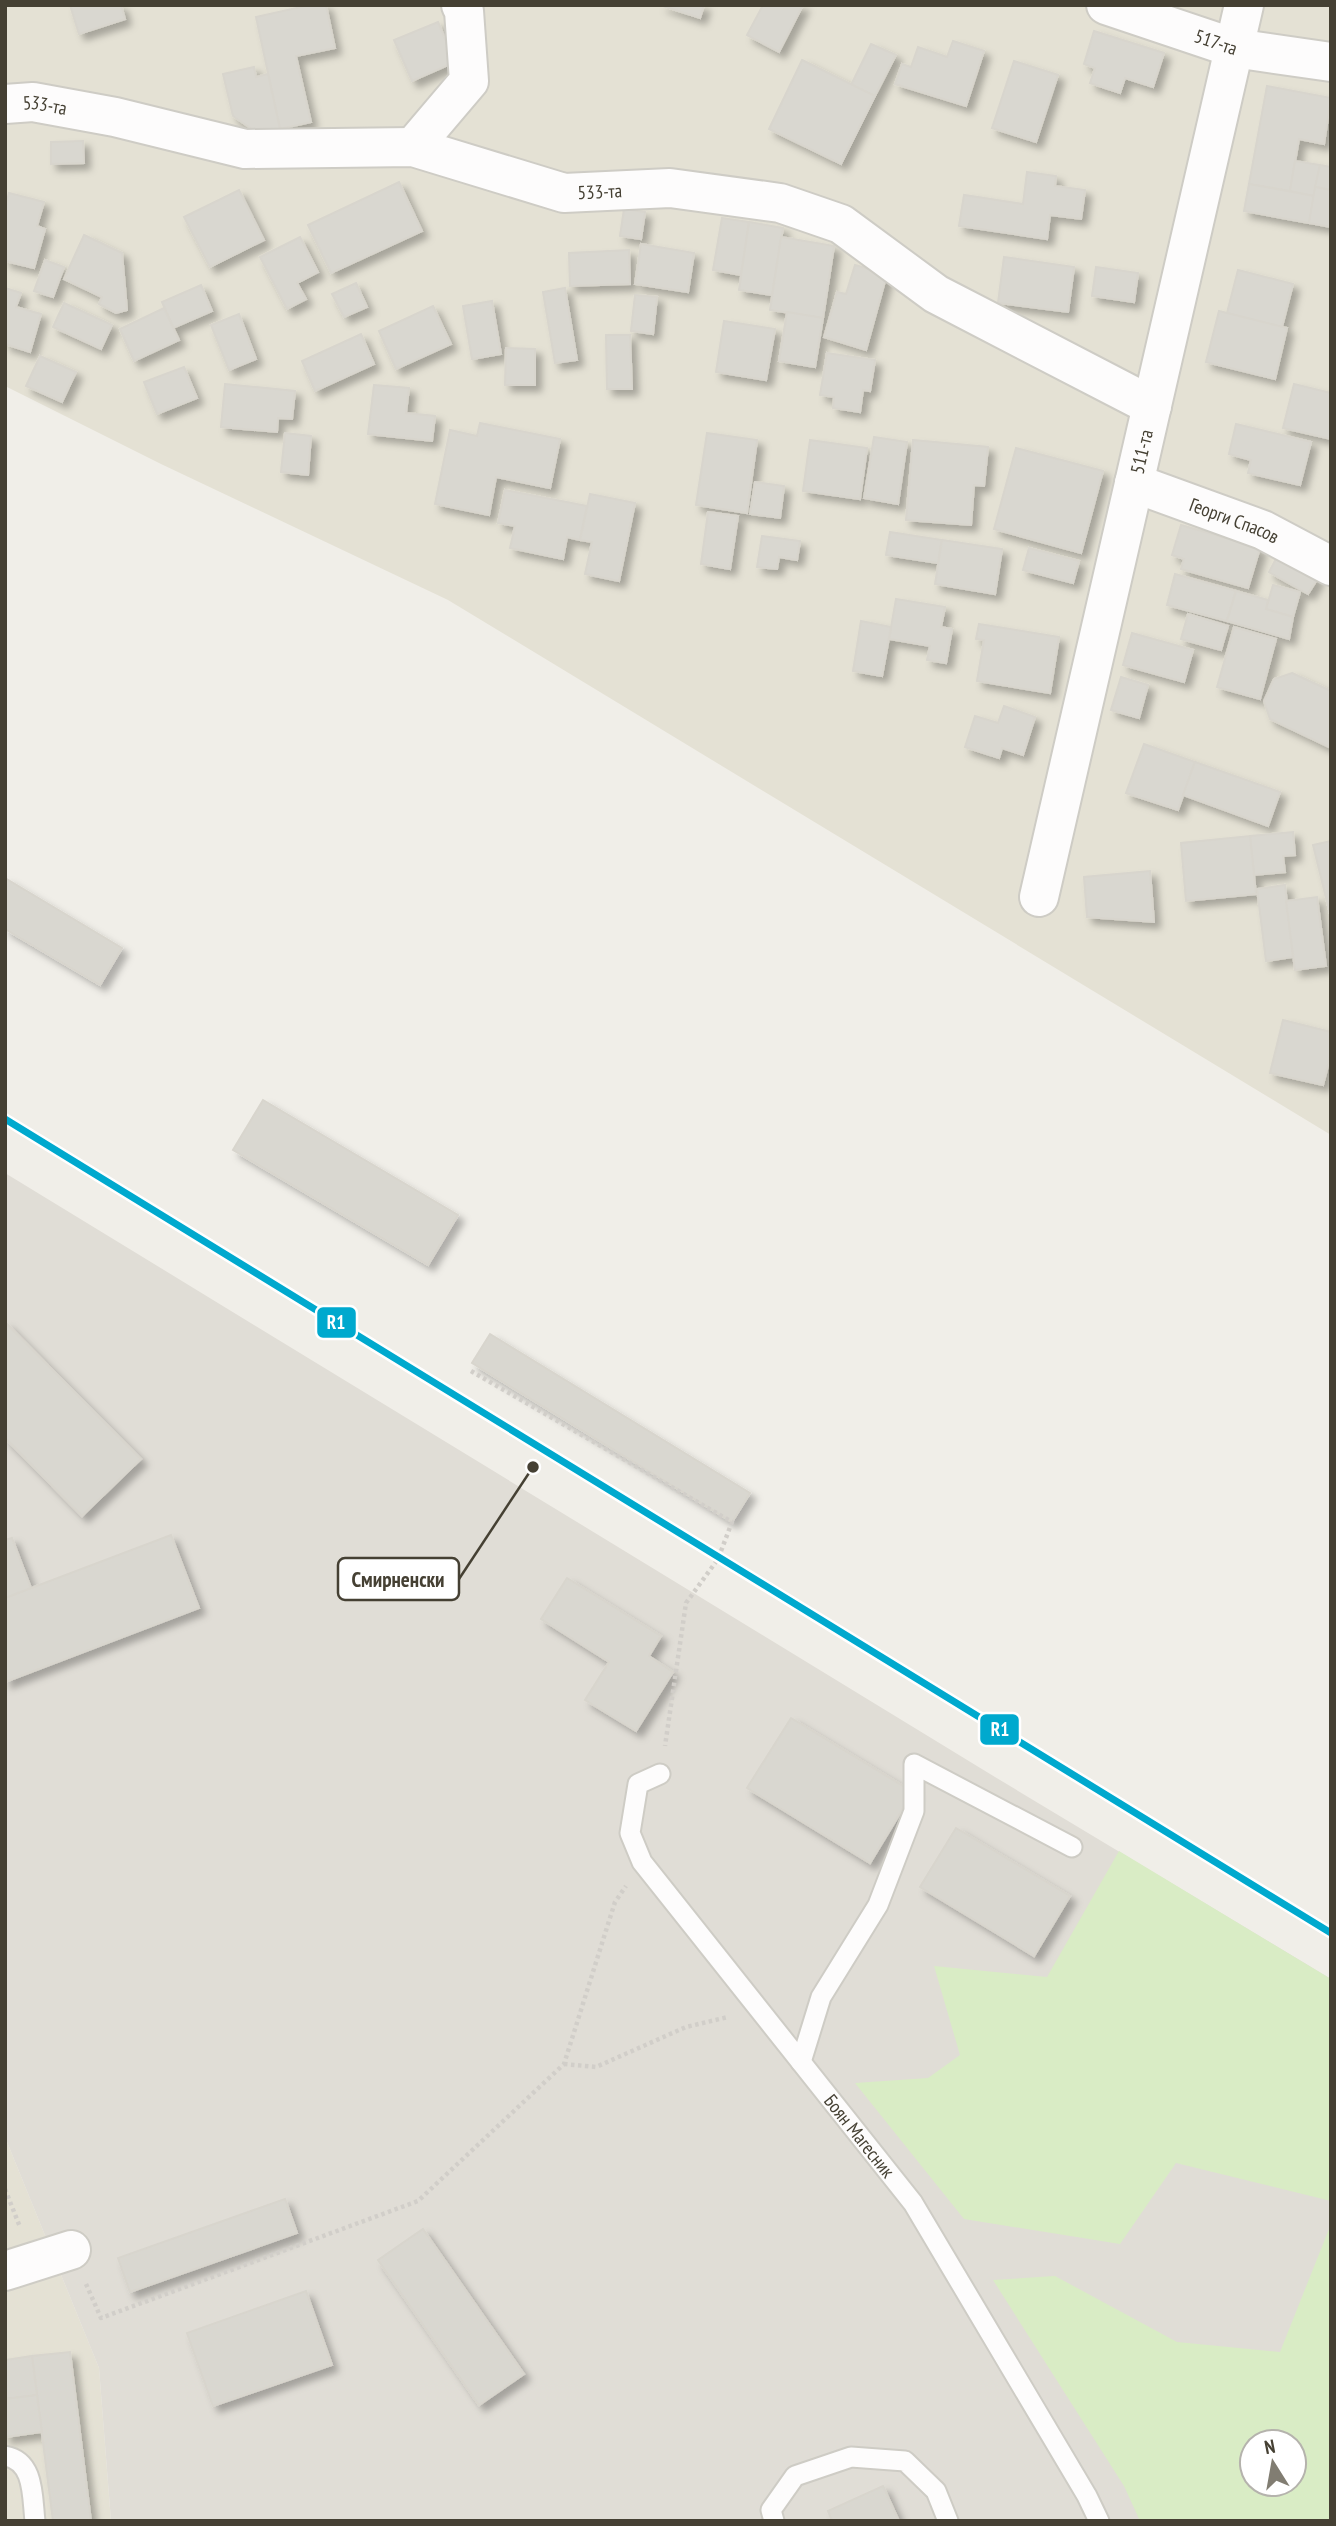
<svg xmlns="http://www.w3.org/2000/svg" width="1336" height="2526" font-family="'PT Sans Narrow',sans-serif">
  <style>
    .residential { fill: #e4e1d4 }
    .industrial { fill: #e0ddd6 }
    .green { fill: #d9ecc5; fill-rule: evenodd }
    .building { fill: #d9d7d0; stroke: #d8d5cd; stroke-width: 2; filter: url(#shadow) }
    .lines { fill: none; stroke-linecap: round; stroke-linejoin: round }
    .service-casing { stroke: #ceccc5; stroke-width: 23 }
    .minor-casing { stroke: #ceccc5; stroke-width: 42 }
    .path { stroke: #d1cec9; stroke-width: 4.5; stroke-dasharray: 3.5 3.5; stroke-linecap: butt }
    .service { stroke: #fdfcfc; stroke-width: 19 }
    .minor { stroke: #fdfcfc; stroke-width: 38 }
    .rail-casing { stroke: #d8d8d7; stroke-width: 8 }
    .rail { stroke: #fff; stroke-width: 5; stroke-dasharray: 16; stroke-linecap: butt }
    .rail-1-casing { stroke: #fff; stroke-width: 12 }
    .rail-1 { stroke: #00a9ce; stroke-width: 7 }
    .labels { text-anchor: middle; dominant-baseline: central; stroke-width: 5; stroke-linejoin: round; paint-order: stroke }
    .street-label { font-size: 19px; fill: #454033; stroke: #fff }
    .leader { fill: none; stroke: #454033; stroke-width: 2.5 }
    .callout-dot { fill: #454033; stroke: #fff; stroke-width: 2.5 }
    .callout { fill: #fff; stroke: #454033; stroke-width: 2.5 }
    .callout-label { font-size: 21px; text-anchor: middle; font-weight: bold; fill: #454033 }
    .line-badge { stroke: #fff; stroke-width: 2.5 }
    .badge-label { font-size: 19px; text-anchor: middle; font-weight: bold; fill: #fff }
  </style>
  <defs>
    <filter id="shadow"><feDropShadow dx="6" dy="6" stdDeviation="3.5" flood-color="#0004"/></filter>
  </defs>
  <rect width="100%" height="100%" fill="#f0eee8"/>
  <g class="residential">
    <polygon points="5,5 1331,5 1331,1135 448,600 161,464 5,386"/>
    <polygon points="5,2137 99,2368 111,2521 5,2521"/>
  </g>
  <polygon class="industrial" points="5,1173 995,1777 1331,1979 1331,2316 1202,2521 111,2521 99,2368 5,2137"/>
  <g class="green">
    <polygon points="1119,1851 1331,1979 1331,2201 1176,2163 1120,2244 964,2219 855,2083 928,2078 960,2055 934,1966 1047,1977"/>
    <path d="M1331,2224V2521H1140L1124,2486L993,2280L1055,2276L1177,2342L1280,2352ZM1252,2442H1294V2484H1252Z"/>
  </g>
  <g class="building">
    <polygon points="70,5 121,5 125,19 79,34"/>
    <polygon points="310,5 326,5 335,48 296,56 311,122 280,129 256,17"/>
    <polygon points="660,5 704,5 700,18"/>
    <polygon points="763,5 803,5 779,52 747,35"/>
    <polygon points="438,22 455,62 412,81 394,40"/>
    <polygon points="1094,31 1164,53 1153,87 1125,78 1120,93 1090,83 1095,68 1084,64"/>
    <polygon points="953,41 984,51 966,106 895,84 902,64 911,67 918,47 947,57"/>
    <polygon points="871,44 896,55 875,96 851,85"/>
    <polygon points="802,60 875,96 841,164 769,129"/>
    <polygon points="1014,61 1058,75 1036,142 992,128"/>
    <polygon points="254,67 256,77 268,74 280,129 259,134 233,116 223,74"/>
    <polygon points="1267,86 1331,98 1324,144 1299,139 1290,191 1249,184"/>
    <polygon points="83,141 84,163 51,164 51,142"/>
    <polygon points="1295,161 1320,165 1314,196 1290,191"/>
    <polygon points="1320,165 1331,167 1331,190 1315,187"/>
    <polygon points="1027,172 1056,176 1055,186 1085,190 1081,219 1050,215 1047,239 959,226 964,195 1023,204"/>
    <polygon points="399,182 422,231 331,273 308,225"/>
    <polygon points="1249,184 1314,196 1309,223 1244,211"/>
    <polygon points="1315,187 1331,190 1331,227 1309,223"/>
    <polygon points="239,190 264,240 210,267 184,217"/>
    <polygon points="9,193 44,202 37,226 45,229 34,268 5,261 5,208"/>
    <polygon points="624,209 645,212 641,239 620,236"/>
    <polygon points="722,218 749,222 741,275 713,270"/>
    <polygon points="749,222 783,228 772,295 739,290"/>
    <polygon points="84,235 122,253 127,310 116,313 99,304 102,297 64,279"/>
    <polygon points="300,237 318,272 297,283 306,299 287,309 260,257"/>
    <polygon points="781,237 834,246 823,318 770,310"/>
    <polygon points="641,244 694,253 688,292 635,284"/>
    <polygon points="629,250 630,284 570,286 569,253"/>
    <polygon points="1004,257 1074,267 1068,312 998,303"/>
    <polygon points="45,260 64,267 53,297 34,291"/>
    <polygon points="855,265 887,274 866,350 824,337 837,292 846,294"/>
    <polygon points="1096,267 1138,273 1134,302 1092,296"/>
    <polygon points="1238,270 1293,284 1282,327 1227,313"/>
    <polygon points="356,283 367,307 344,317 332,294"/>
    <polygon points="201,285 212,311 173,328 162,302"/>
    <polygon points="5,288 21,293 16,307 41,314 30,352 5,344"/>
    <polygon points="565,288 577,360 555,363 543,292"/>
    <polygon points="635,295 657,297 653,334 631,331"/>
    <polygon points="492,301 501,354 472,359 463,306"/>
    <polygon points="64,303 112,325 101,349 53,327"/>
    <polygon points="433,306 451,344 396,369 379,331"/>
    <polygon points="164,308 179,340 134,361 120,329"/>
    <polygon points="1219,311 1287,328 1275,379 1206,362"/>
    <polygon points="787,312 823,318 815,367 779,361"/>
    <polygon points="239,314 256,359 229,370 211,325"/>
    <polygon points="724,321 775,329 766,380 716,372"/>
    <polygon points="361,334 374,364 315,391 302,361"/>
    <polygon points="606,335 630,335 632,389 607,389"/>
    <polygon points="506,348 535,349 535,385 505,385"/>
    <polygon points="827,353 875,360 870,391 863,390 860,412 833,408 834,397 820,395"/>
    <polygon points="40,356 76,372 62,402 26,386"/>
    <polygon points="184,367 197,398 157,414 144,382"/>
    <polygon points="225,384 295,391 292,419 278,418 277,432 221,427"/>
    <polygon points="1294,384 1331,393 1331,439 1283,428"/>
    <polygon points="374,385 409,388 406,413 435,416 432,441 368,434"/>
    <polygon points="480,423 560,439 550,488 496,477 489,515 435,504 450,430 477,436"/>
    <polygon points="1236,424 1311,442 1300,485 1248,473 1251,460 1229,454"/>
    <polygon points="285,433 311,436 308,475 281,472"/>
    <polygon points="707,433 757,440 747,513 696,505"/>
    <polygon points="874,437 907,442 898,504 864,498"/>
    <polygon points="810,440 867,448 860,499 803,491"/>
    <polygon points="913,440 988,447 984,486 974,485 971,525 906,520"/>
    <polygon points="1016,448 1103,471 1081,553 994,529"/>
    <polygon points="755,482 784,486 780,518 750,514"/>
    <polygon points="505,490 587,506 580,540 567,537 563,559 510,548 515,526 498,523"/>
    <polygon points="590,494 635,503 619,581 585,574 592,542 580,540"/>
    <polygon points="708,512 738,516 730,569 701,564"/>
    <polygon points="1181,525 1260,548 1248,588 1181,569 1184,559 1172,555"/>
    <polygon points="890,532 942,540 938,563 886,555"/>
    <polygon points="762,536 800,541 797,560 779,557 777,569 757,567"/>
    <polygon points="942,540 1002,549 995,594 935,584"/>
    <polygon points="1029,548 1079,561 1073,583 1023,570"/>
    <polygon points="1278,555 1318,578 1308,594 1269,572"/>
    <polygon points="1175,574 1236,591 1227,621 1167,605"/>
    <polygon points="1273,585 1300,592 1293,617 1266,609"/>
    <polygon points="1236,591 1268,600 1266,609 1293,617 1289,639 1227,621"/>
    <polygon points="896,599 945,607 941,627 952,629 946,663 927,660 930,646 889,639"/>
    <polygon points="1188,614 1228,626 1221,650 1181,639"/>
    <polygon points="861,621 891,627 882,676 853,671"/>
    <polygon points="979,624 1059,637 1050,693 977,681 984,640 976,639"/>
    <polygon points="1234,627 1276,639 1260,699 1217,687"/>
    <polygon points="1132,633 1193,650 1184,682 1123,665"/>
    <polygon points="1292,673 1331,691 1331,748 1270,719 1264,701 1274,679"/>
    <polygon points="1121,677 1148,685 1139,718 1111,710"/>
    <polygon points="1004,706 1035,717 1023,755 1002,748 999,758 965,747 975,716 998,723"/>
    <polygon points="1144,744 1195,762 1178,810 1126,793"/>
    <polygon points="1195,762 1280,792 1268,826 1183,795"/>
    <polygon points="1293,832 1295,855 1283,856 1285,872 1254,875 1250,836"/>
    <polygon points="1250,836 1256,894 1186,901 1181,843"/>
    <polygon points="1331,841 1331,918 1313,845"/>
    <polygon points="1150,871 1154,922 1087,917 1084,877"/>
    <polygon points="5,878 122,948 100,985 5,929"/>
    <polygon points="1285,885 1293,957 1266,961 1257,889"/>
    <polygon points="1317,897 1326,966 1295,970 1286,901"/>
    <polygon points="1283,1020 1331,1032 1331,1054 1323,1085 1270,1073"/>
    <polygon points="263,1100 458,1215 428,1265 233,1150"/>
    <polygon points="5,1322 141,1459 82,1516 5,1438"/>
    <polygon points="490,1334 750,1493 732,1522 472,1363"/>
    <polygon points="171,1535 199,1608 5,1682 5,1598"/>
    <polygon points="12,1538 31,1588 5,1598 5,1540"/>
    <polygon points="567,1578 661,1636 649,1656 673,1672 636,1731 585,1700 609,1662 541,1619"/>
    <polygon points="791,1718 913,1792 870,1863 747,1788"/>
    <polygon points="956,1828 1070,1896 1034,1956 920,1887"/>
    <polygon points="285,2199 297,2233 130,2292 118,2258"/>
    <polygon points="423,2229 524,2374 479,2405 378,2260"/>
    <polygon points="306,2291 332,2365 213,2406 187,2333"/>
    <polygon points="70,2352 91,2521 53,2521 32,2356"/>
    <polygon points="32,2356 37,2395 5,2399 5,2360"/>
    <polygon points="37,2395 42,2432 5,2437 5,2399"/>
    <polygon points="883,2486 899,2521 832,2521 828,2511"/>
  </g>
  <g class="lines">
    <g class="service-casing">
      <g id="service">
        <path id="s1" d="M660,1774L638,1784L630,1833L642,1862L913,2203L1087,2496L1099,2521"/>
        <polyline points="801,2062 821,1997 878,1905 914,1811 914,1764 1072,1847"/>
        <path d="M5,2456C35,2461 32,2497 35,2521"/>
        <polyline points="774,2521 771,2510 795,2476 851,2457 905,2461 936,2491 948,2521"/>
      </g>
    </g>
    <g class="minor-casing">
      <g id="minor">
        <path id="s2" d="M1106,5L1234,48L1331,62"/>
        <path id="s3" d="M5,104L33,102L115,117L245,149L413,147L564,193L670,188L780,203L841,224L936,294L1152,406"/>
        <polyline points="413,147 469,81 464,11 461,5"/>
        <path id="s4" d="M1134,483L1263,530L1331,566"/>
        <path id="s5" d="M1039,897L1244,5"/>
        <polyline points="5,2271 71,2250"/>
      </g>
    </g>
    <g class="path">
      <polyline points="471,1371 732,1522 718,1559 686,1603 665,1746"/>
      <polyline points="564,2064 596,2067 686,2027 728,2017"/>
      <polyline points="5,2189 20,2227"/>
      <polyline points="86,2284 101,2318 418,2201 564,2064 615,1902 626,1886"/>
    </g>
    <use href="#service" class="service"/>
    <use href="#minor" class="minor"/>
    <g class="rail-casing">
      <polyline id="rail" points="5,1119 1331,1933"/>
    </g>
    <use href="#rail" class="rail"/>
    <g class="rail-1-casing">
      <polyline id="rail-1" points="5,1119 1331,1933"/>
    </g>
    <use href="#rail-1" class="rail-1"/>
  </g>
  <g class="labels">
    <g class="street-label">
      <text stroke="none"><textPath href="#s2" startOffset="116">517-та</textPath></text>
      <text stroke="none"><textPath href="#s3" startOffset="40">533-та</textPath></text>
      <text stroke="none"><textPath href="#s3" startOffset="607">533-та</textPath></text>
      <text stroke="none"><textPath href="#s5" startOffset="457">511-та</textPath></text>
      <text stroke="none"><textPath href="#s4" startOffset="107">Георги Спасов</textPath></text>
      <text stroke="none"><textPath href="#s1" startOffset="455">Боян Магесник</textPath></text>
    </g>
  </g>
  <path class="leader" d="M533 1467L459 1579"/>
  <circle class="callout-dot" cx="533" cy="1467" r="7"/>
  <rect class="callout" x="338" y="1558" width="121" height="42" rx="7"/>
  <g class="callout-label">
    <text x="398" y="1587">Смирненски</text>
  </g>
  <g class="line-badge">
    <rect x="316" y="1306" width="41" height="33" rx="7" fill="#00a9ce"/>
    <rect x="979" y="1713" width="41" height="33" rx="7" fill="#00a9ce"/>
  </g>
  <g class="badge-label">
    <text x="336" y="1329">R1</text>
    <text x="1000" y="1736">R1</text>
  </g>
  <rect width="1336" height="2526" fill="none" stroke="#454033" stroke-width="14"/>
  <g transform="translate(1273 2463) rotate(349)"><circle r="33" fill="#ffffff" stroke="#b5b3ad" stroke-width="2"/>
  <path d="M0-5L12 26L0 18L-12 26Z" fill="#817d72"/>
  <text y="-10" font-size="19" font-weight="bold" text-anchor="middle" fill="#454033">N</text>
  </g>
</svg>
